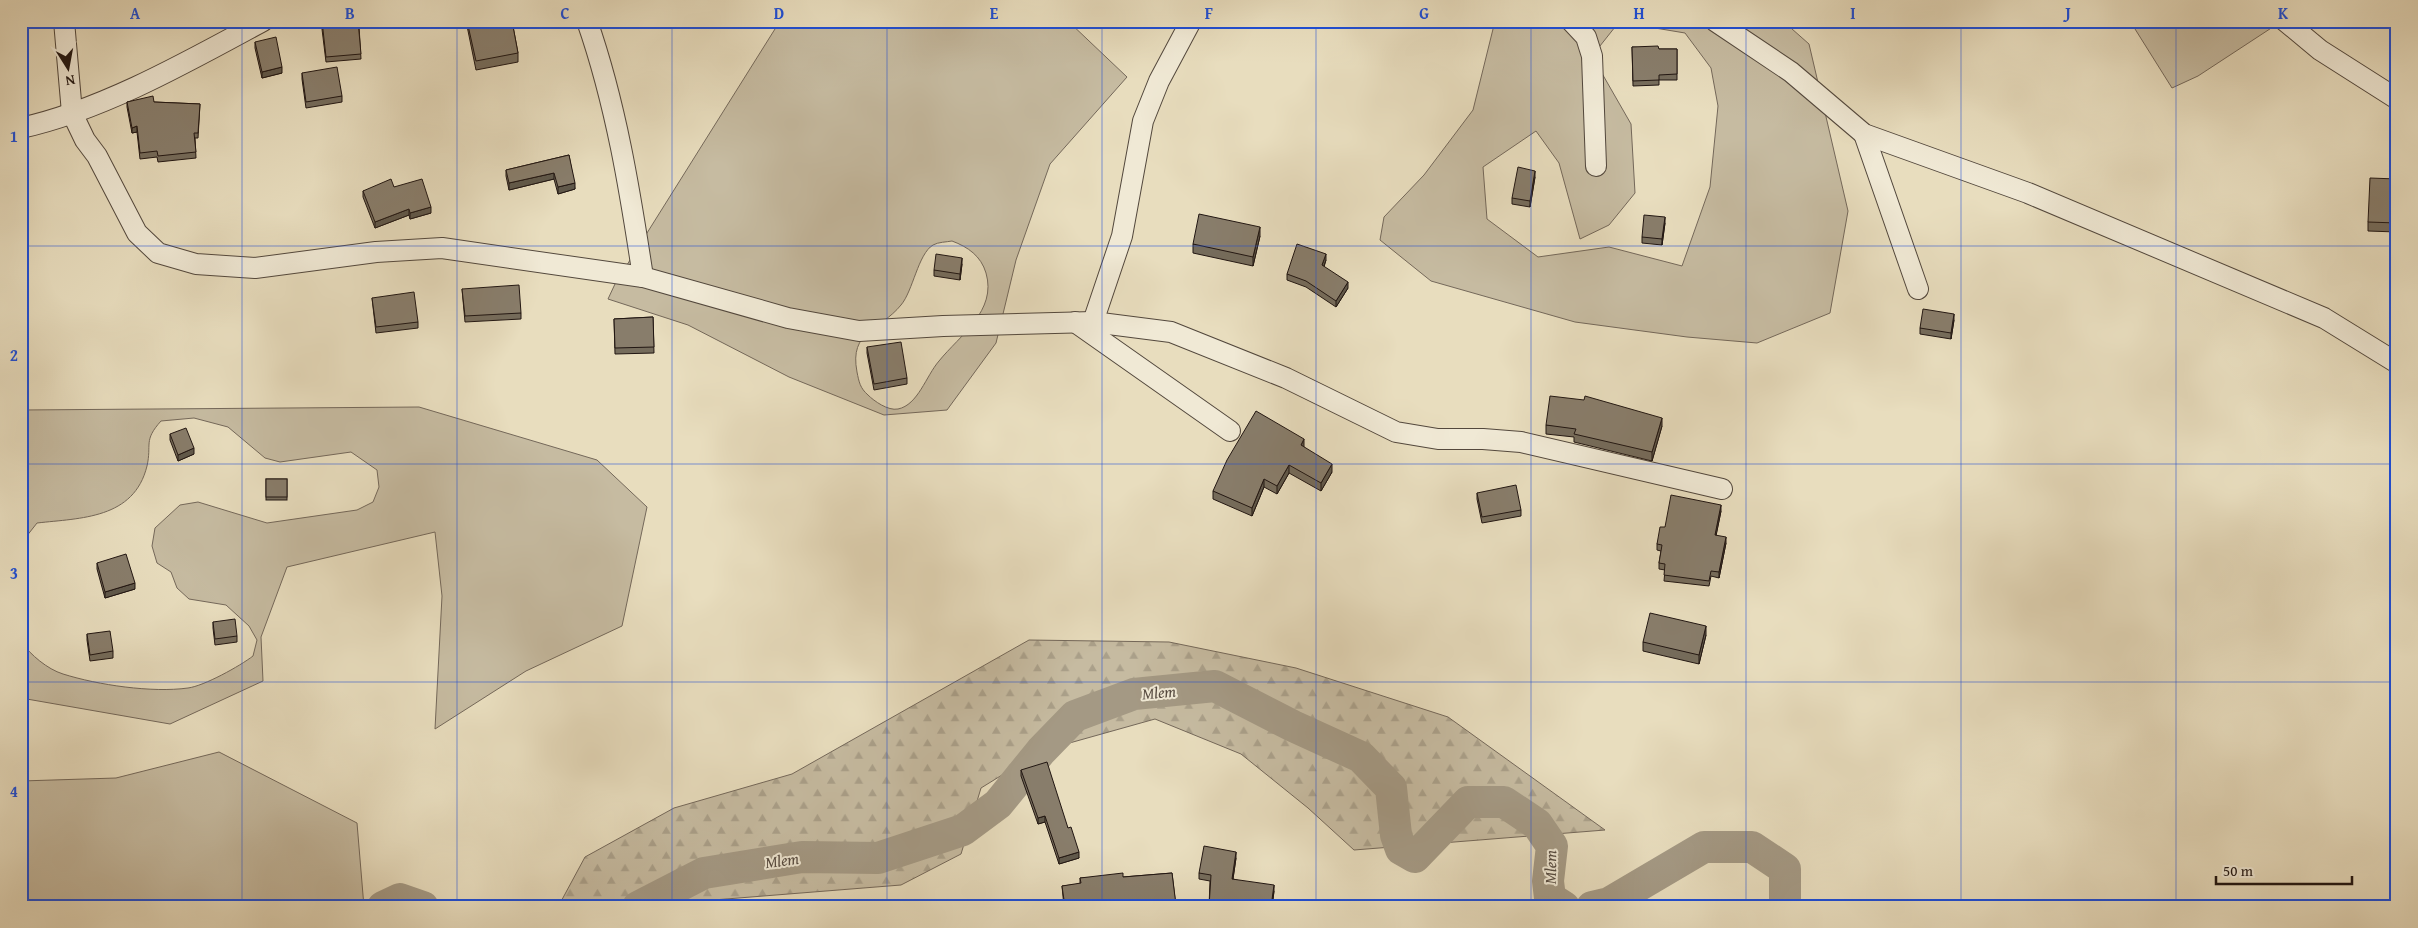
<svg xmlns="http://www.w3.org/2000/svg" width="2418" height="928" font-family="'Gentium Book Plus',serif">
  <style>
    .grass { fill: #c6bba1; stroke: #74685a; fill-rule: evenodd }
    .forest { fill: url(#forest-firs); stroke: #74685a }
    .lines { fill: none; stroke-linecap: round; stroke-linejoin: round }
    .river { stroke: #a49984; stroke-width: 32 }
    .minor-casing { stroke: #53483d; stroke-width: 22 }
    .minor { stroke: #f0e9d5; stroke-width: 20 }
    .wall { fill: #756c5c; stroke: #211612 }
    .shaded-wall { fill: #5f584b; stroke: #211612 }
    .building { fill: #887d6b; stroke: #211612 }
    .grid { fill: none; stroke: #1d4ed8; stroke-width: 1; stroke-opacity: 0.55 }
    .labels { text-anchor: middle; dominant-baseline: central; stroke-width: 4; stroke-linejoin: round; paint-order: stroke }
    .water-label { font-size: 16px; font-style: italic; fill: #554a40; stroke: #f0e9d5 }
    .neatline { fill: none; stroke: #1d4ed8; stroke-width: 2 }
    .grid-label { font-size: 16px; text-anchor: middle; font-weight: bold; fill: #1d4ed8 }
  </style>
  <defs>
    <pattern id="forest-firs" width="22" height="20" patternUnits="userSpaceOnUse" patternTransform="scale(1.25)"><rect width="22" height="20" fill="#c6bba1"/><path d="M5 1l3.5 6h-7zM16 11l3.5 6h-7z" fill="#aaa08a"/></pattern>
  </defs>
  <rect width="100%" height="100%" fill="#e8ddbe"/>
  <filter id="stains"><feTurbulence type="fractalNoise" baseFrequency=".004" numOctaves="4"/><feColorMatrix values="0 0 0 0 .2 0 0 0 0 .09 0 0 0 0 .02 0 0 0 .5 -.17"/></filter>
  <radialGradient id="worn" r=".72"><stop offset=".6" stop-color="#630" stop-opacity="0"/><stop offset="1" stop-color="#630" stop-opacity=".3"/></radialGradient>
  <g class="grass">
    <path d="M780,21H1068L1127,77L1050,164L1016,260L996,343L947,410L884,415L789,377L688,325L608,299L615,284ZM952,241C968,247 981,256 986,273C997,311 960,335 939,361C926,376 918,405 898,409C888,411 874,401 868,395C860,388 859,382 857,372C849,330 880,331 901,305C913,291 918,254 933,245C938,242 947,242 952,241Z"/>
    <path d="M1495,21H1783L1809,44L1848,211L1830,313L1757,343L1687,337L1575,322L1431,281L1380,240L1384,217L1424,175L1473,110ZM1619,22L1685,33L1711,68L1718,106L1710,187L1682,266L1609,247L1538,257L1487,219L1483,167L1536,131L1559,163L1580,239L1609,225L1635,193L1631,124L1592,56Z"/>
    <polygon points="2130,21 2282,21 2198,76 2172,88"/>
    <path d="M419,407L597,460L647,507L622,626L526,671L435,729L442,596L435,532L287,567L261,637L263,681L170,724L21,698V642C31,655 47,669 63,674C98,685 152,693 188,688C204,686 240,666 253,656L257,640L249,626L226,605L189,599L177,588L171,572L157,563L152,546L155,528L180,505L198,502L267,523L357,510L373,502L379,487L377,470L351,452L280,462L265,458L228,427L194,418L161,421C143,441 152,444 147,466C134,519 81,518 37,523L26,537L21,550V410Z"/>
    <polygon points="219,752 357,823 364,907 21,907 21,781 116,778"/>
  </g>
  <polygon class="forest" points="1029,640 1169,642 1296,668 1448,717 1605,830 1354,850 1308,808 1241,754 1155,719 1041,751 981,788 961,854 901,885 626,907 558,907 585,857 674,808 792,774"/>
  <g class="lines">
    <g class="river">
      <polyline points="383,907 400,899 423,907"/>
      <polyline points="638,907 704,873 802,857 878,858 963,830 998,804 1041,751 1075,716 1134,694 1215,686 1293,726 1361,757 1391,788 1396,835 1401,849 1415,857 1468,802 1504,802 1537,824 1552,846 1548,881 1550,898 1564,907"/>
      <polyline points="1592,907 1609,903 1704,847 1752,847 1785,869 1785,907"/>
    </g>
    <g class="minor-casing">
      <g id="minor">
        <polyline points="64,21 72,113 85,140 97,156 137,233 158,253 196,264 255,268 376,252 442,248 643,277 788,318 859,331 943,326 1093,322 1171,332 1286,378 1396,432 1438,439 1483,439 1521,442 1722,489"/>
        <path d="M587,21C616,104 630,191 643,277"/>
        <polyline points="1571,21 1586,37 1592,56 1596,166"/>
        <polyline points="1715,21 1791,72 1864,134 2028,193 2324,318 2397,363"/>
        <polyline points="2285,21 2320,50 2397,99"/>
        <path d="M21,128C103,110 189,61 263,21"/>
        <polyline points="1864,134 1918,289"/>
        <polyline points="1075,322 1230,431"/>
        <polyline points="1093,322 1122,236 1143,121 1159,81 1191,21"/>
      </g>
    </g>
    <use href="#minor" class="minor"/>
  </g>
  <g class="wall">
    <polygon points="321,21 371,21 371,23 359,26 361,59 326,62"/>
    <polygon points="413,21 437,21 437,24 414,28"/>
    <polygon points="466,21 512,21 518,53 518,62 476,70"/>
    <polygon points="1141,21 1155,21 1152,27"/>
    <polygon points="255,42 282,73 262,78 255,48"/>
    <polygon points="1632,47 1659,49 1677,49 1677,80 1659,80 1659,85 1633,86"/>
    <polygon points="302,73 342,96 342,102 306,108 302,79"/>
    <polygon points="127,102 154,102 200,104 198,138 195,138 196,158 158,162 157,157 140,159 137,132 132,133 127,107"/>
    <polygon points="569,155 575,189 558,194 554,179 509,190 506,176 506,170"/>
    <polygon points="1535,177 1530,207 1512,204 1512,198"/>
    <polygon points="2397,179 2397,232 2368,231 2368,222"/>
    <polygon points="394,187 431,213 410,219 409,215 375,228 363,197 363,191"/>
    <polygon points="1665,223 1662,245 1642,243 1642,237"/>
    <polygon points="1260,236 1253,266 1193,253 1193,244"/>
    <polygon points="1326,260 1324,267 1348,288 1336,307 1306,287 1287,280 1287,274"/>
    <polygon points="962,264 960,280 934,276 934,270"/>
    <polygon points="462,289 521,313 521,319 465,322"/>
    <polygon points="372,298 418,322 418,328 376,333"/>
    <polygon points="653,317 654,353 615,354 614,319"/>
    <polygon points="1954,320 1951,339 1920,334 1920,328"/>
    <polygon points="867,347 907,378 907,384 874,390 867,353"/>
    <polygon points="1546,425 1662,426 1652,461 1574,442 1574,437 1546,434"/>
    <polygon points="170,434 194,454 178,461 170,440"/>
    <polygon points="1304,447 1332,472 1321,491 1289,473 1277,494 1264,487 1252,516 1213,499 1213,491"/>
    <rect x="266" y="479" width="21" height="21"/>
    <polygon points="1477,493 1521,510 1521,516 1482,523 1477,499"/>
    <polygon points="1721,511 1716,535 1726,543 1719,578 1711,576 1709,586 1664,581 1665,570 1659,569 1659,563 1661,551 1657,550 1657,544 1665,527"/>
    <polygon points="97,563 135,589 105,598 97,569"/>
    <polygon points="213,622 237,636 237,642 215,645 213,628"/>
    <polygon points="87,634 113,651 113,658 90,661 87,640"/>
    <polygon points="1706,635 1699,664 1643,651 1643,642"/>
    <polygon points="1021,770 1068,828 1079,858 1059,864 1045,822 1038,824 1021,776"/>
    <polygon points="1236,858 1233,879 1274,891 1272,907 1209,907 1210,881 1199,879 1199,873"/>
    <polygon points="1172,873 1176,907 1064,907 1062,886 1080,884 1080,878 1123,877"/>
  </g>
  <g class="shaded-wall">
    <polygon points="358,21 371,21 371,23 358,26"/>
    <polygon points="1152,21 1155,21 1152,27"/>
    <polygon points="282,67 282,73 262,78 262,72"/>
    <polygon points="137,126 137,132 132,133 132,128"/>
    <polygon points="1535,171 1535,177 1530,207 1530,201"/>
    <polygon points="554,173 554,179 509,190 509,183"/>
    <polygon points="575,183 575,189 558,194 558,187"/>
    <polygon points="431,207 431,213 410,219 410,213"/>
    <polygon points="409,209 409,215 375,228 375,222"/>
    <polygon points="1665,217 1665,223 1662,245 1662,239"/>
    <polygon points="1260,227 1260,236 1253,266 1253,257"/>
    <polygon points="1326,254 1326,260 1322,271 1322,265"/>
    <polygon points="962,258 962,264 960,280 960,274"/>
    <polygon points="1348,282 1348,288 1336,307 1336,301"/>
    <polygon points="1954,314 1954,320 1951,339 1951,333"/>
    <polygon points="1662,418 1662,426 1652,461 1652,452"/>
    <polygon points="1304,439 1304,447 1301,445"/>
    <polygon points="194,448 194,454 178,461 178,455"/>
    <polygon points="1332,464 1332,472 1321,491 1321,483"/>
    <polygon points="1289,465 1289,473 1277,494 1277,486"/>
    <polygon points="1264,479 1264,487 1252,516 1252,508"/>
    <polygon points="1721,505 1721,511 1715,541 1715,535"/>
    <polygon points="1726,537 1726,543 1719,578 1719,572"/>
    <polygon points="135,583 135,589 105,598 105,592"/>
    <polygon points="1706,626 1706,635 1699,664 1699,655"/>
    <polygon points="1045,816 1045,822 1038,824 1038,818"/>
    <polygon points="1079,852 1079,858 1059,864 1059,858"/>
    <polygon points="1236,852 1236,858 1232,885 1232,879"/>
    <polygon points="1274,885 1274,891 1272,907 1271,907"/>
  </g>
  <g class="building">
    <polygon points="322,21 358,21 361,54 326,57"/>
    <polygon points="467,21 512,21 518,53 476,61"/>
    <polygon points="276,37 282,67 262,72 255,42"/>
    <polygon points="1658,46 1659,49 1677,49 1677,74 1659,75 1659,80 1633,81 1632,47"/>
    <polygon points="337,67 342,96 306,102 302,73"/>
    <polygon points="153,96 154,102 200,104 198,133 194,133 196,152 158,156 157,151 140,153 137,126 132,128 127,102"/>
    <polygon points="569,155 575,183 558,187 554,173 509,183 506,170"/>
    <polygon points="1518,167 1535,171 1530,201 1512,198"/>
    <polygon points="2370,178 2397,179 2397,223 2368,222"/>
    <polygon points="391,179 394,187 422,179 431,207 410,213 409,209 375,222 363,191"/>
    <polygon points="1199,214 1260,227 1253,257 1193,244"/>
    <polygon points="1644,215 1665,217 1662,239 1642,237"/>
    <polygon points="1297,244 1326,254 1322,265 1348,282 1336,301 1306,281 1287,274"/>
    <polygon points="936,254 962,258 960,274 934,270"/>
    <polygon points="519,285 521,313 465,316 462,289"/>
    <polygon points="414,292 418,322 376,327 372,298"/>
    <polygon points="1923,309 1954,314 1951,333 1920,328"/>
    <polygon points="653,317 654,347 615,348 614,319"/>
    <polygon points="901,342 907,378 874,384 867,347"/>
    <polygon points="1550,396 1584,400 1585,396 1662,418 1652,452 1574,434 1576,429 1546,425"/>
    <polygon points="1256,411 1304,439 1301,445 1332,464 1321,483 1289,465 1277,486 1264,479 1252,508 1213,491 1227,460"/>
    <polygon points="186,428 194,448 178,455 170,434"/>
    <rect x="266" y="479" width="21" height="18"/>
    <polygon points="1516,485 1521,510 1482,517 1477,493"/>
    <polygon points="1671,495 1721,505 1715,535 1726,537 1719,572 1711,571 1709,581 1664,575 1665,564 1659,563 1662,545 1657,544 1660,527 1665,527"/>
    <polygon points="126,554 135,583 105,592 97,563"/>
    <polygon points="1650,613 1706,626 1699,655 1643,642"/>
    <polygon points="235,619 237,636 215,639 213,622"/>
    <polygon points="110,631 113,651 90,655 87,634"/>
    <polygon points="1047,762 1068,828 1071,827 1079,852 1059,858 1045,816 1038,818 1021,770"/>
    <polygon points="1204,846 1236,852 1232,879 1274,885 1271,907 1209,907 1211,875 1199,873"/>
    <polygon points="1123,873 1123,877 1172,873 1176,905 1169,906 1169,907 1065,907 1062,886 1081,883 1080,878"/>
  </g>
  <path class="grid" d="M242,21V907M457,21V907M672,21V907M887,21V907M1102,21V907M1316,21V907M1531,21V907M1746,21V907M1961,21V907M2176,21V907M21,246H2397M21,464H2397M21,682H2397"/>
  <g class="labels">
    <g class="water-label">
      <text transform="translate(1159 692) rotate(-5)">Mlem</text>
      <text transform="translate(782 860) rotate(-8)">Mlem</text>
      <text transform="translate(1550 867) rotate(-89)">Mlem</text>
    </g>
  </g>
  <rect width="2418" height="928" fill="none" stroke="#e8ddbe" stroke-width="55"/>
  <g transform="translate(68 68) rotate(169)" stroke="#f0e9d5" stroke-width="4" paint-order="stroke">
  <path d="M0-4L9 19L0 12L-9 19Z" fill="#211612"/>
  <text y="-8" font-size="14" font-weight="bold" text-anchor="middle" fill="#211612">N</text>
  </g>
  <path d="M2216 876v8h136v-8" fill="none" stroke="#211612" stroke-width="2.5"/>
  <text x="2223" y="876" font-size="15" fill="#211612" stroke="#f0e9d5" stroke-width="4" paint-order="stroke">50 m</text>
  <rect x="28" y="28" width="2362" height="872" class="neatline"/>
  <g class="grid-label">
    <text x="135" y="19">A</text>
    <text x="350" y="19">B</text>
    <text x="565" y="19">C</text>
    <text x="779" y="19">D</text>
    <text x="994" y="19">E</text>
    <text x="1209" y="19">F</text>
    <text x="1424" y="19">G</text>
    <text x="1639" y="19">H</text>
    <text x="1853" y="19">I</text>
    <text x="2068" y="19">J</text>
    <text x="2283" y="19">K</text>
    <text x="14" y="142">1</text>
    <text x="14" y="361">2</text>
    <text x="14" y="579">3</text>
    <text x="14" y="797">4</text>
  </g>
  <rect width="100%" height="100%" filter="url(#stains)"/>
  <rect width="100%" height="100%" fill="url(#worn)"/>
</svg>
